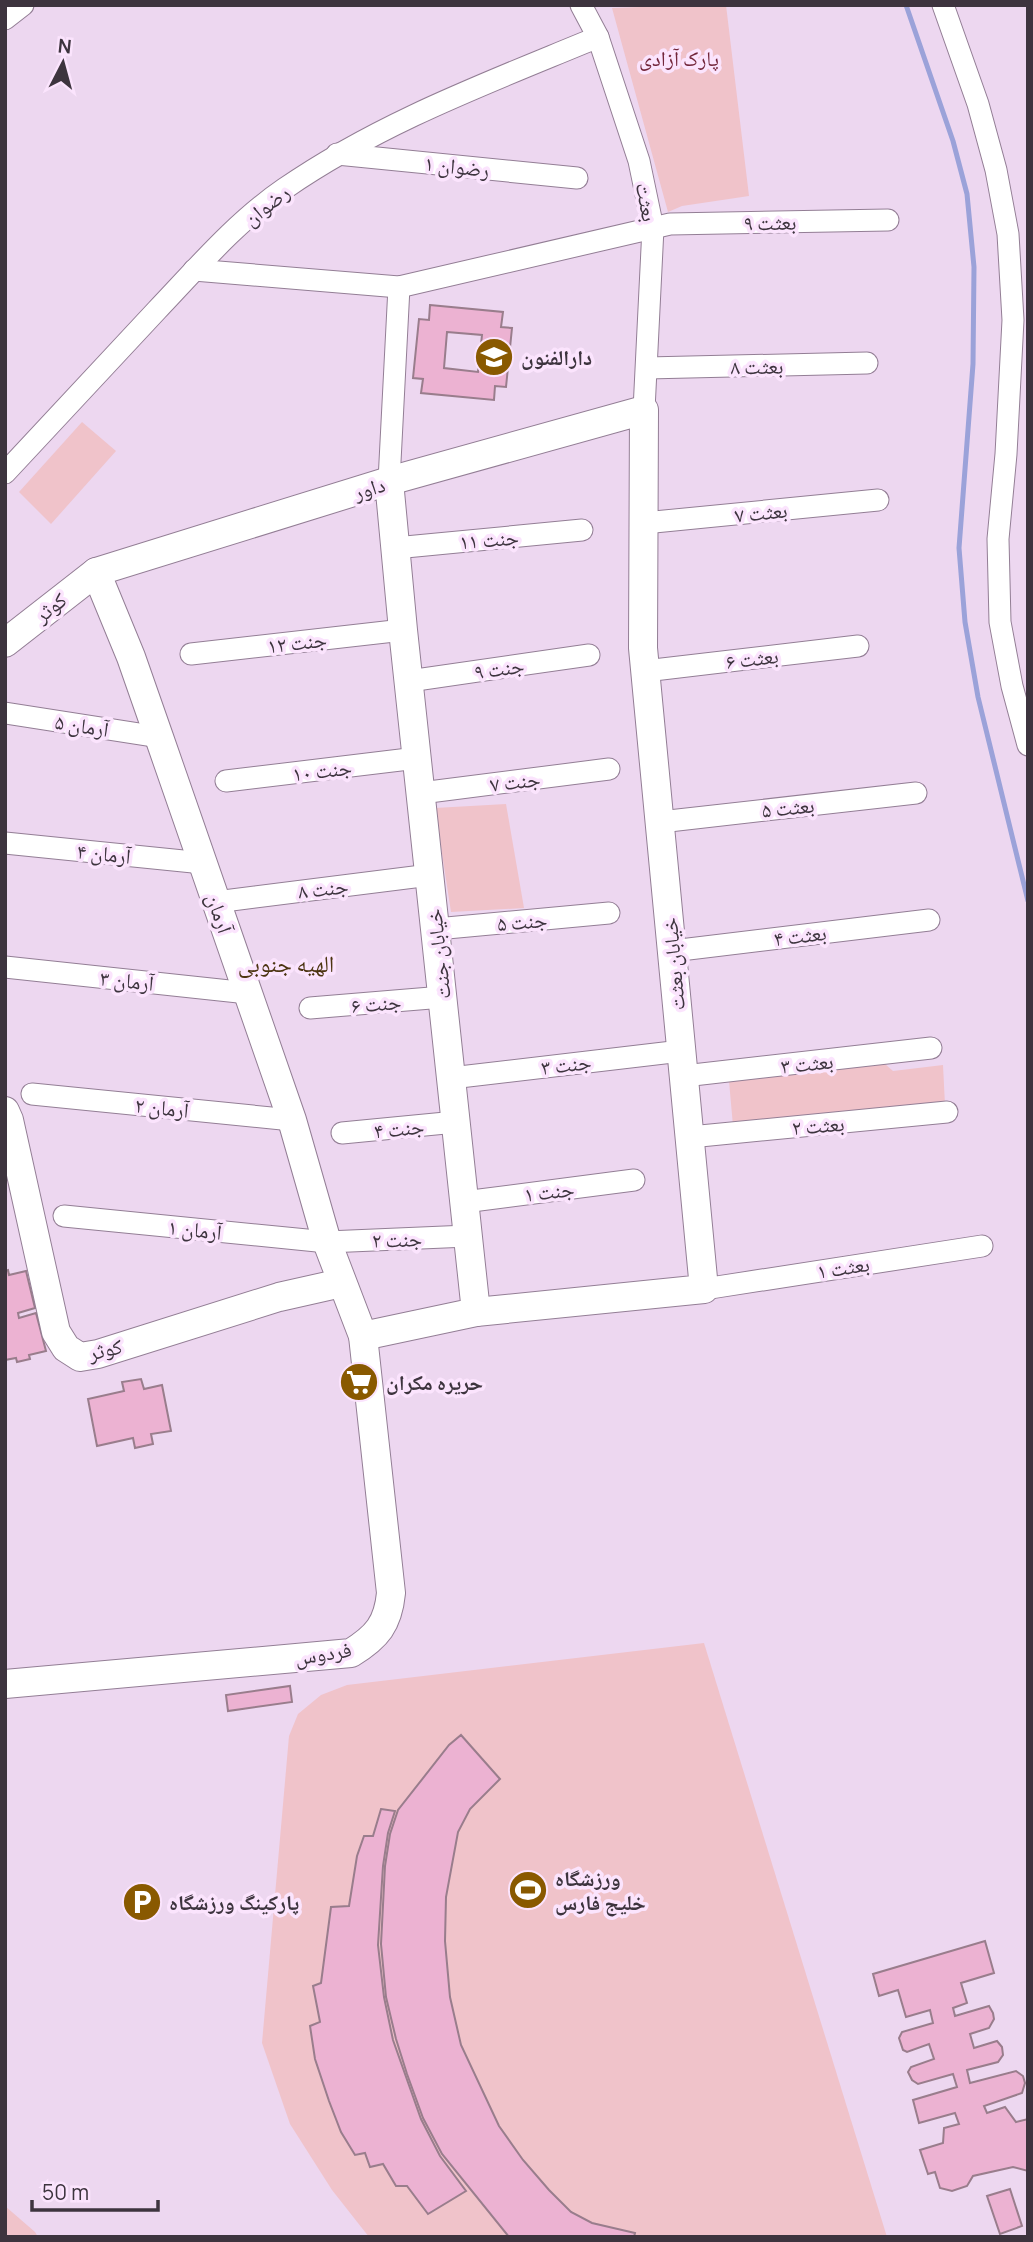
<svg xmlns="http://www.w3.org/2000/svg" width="1033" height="2242" font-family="Manrope,'Noto Naskh Arabic',sans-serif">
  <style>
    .green { fill: #f0c3ca }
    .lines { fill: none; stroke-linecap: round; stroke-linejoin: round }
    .stream { stroke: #9ba2d9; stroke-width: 5 }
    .building { fill: #ecb2d2; stroke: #997d8c; stroke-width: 2; fill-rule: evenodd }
    .street-casing { stroke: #937e95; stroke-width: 23 }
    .secondary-casing { stroke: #937e95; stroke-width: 30 }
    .street { stroke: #fff; stroke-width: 21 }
    .secondary { stroke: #fff; stroke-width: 28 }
    .labels { text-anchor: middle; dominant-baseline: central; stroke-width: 7; stroke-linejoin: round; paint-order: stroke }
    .park-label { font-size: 21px; fill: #72253a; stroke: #fbe4fd }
    .street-label { font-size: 21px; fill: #3d343e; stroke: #fbe4fd }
    .poi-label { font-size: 21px; font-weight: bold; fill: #3d343e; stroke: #fbe4fd; text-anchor: start }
    .neighbourhood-label { font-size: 23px; fill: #4c3411; stroke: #fbe4fd }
  </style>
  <rect width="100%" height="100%" fill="#edd7f0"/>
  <g class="green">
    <polygon points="694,5 726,5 749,196 682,206 668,212 612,8"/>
    <polygon points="82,422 116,451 51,524 19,492"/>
    <polygon points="506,804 524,908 451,912 435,808"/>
    <polygon points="885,1064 893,1071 943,1065 945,1105 733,1126 729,1081"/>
    <polygon points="704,1643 887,2237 369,2237 332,2190 290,2124 262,2043 289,1736 298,1714 321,1695 347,1685"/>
    <polygon points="5,2206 35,2232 38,2237 5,2237"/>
  </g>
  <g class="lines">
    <polyline class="stream" points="906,5 953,141 967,194 974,267 973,364 959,548 965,622 978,697 1028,901"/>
  </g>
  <g class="building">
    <path d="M430,305L503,312L501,327L512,328L506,387L495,386L494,400L421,393L423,379L413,378L419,319L429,320ZM447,332L482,335L478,372L444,368Z"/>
    <polygon points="8,1270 9,1275 26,1271 35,1308 18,1313 19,1318 36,1313 46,1351 29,1355 30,1359 17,1362 16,1358 5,1360 5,1271"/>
    <polygon points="141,1379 144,1389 162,1385 171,1431 151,1434 153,1444 135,1448 133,1438 97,1446 88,1399 124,1391 122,1382"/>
    <polygon points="290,1686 292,1702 228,1711 226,1695"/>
    <polygon points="461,1735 500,1779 470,1809 458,1832 446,1897 445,1941 450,1997 461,2045 499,2126 523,2160 549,2190 571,2212 592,2223 635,2233 634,2237 509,2237 442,2154 423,2118 407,2074 396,2039 386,1997 381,1944 385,1866 390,1834 398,1810 449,1745"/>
    <polygon points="381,1809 395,1811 388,1833 383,1866 378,1945 384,1997 393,2040 421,2119 440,2156 466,2191 428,2214 407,2186 396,2186 383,2164 370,2167 365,2153 355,2155 341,2132 329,2101 315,2059 310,2026 320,2022 313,1986 321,1983 331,1907 349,1906 357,1856 364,1836 373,1836"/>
    <polygon points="985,1941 994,1973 961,1983 967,2003 953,2008 955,2016 989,2006 993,2013 994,2019 989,2028 970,2034 974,2048 997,2041 1002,2047 1003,2055 998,2062 967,2070 970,2083 1016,2071 1023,2076 1025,2083 1022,2093 984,2106 987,2113 1005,2107 1016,2122 1028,2119 1028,2171 1013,2167 973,2176 967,2186 952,2191 940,2188 935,2172 928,2174 920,2150 943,2143 944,2128 959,2124 955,2113 919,2123 913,2100 957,2087 953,2074 918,2084 912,2080 908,2072 911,2067 934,2059 929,2044 907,2052 903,2050 899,2038 902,2032 933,2023 930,2010 906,2017 898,1990 879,1996 873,1974"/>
    <polygon points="1010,2189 1022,2226 1000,2234 987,2196"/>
  </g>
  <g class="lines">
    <g class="street-casing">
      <g id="street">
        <polyline points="581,5 598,37 639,161 653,228 644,410"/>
        <polyline points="943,5 978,104 996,170 1008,234 1013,320 1006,454 998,539 1000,622 1012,686 1028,745"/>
        <polyline points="5,19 23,5"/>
        <polyline points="337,154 577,178"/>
        <polyline points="194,270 399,287 670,224 888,220"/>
        <polyline points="647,368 867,363"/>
        <path d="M5,473C56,418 107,364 157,310C197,268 236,222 284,189C381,122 490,82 598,37"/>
        <polyline points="389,481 399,287"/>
        <polyline points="644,523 878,500"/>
        <polyline points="395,548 582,530"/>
        <polyline points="191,654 403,630"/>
        <polyline points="645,671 858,646"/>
        <polyline points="409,681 589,655"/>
        <polyline points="5,713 159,737"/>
        <polyline points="226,781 417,758"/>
        <polyline points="421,793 609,769"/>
        <polyline points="660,822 916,793"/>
        <polyline points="5,843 203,863"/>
        <polyline points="216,902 430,875"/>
        <polyline points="436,929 609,913"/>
        <polyline points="672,951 929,920"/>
        <polyline points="5,967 248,993"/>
        <polyline points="310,1008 443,997"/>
        <polyline points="684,1076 931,1048"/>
        <polyline points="451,1078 681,1051"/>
        <polyline points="32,1094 292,1120"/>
        <polyline points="342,1133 456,1122"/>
        <polyline points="690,1137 947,1112"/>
        <polyline points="464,1202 634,1180"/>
        <polyline points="64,1216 327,1242 468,1236"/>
        <polyline points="704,1289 982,1246"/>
      </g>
    </g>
    <g class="secondary-casing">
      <g id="secondary">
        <polyline points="5,643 96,572 389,481 644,410 643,648 704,1289 476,1312"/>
        <polyline points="5,1111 9,1120 56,1332 66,1348 80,1357 98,1354 279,1297 341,1283"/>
        <polyline points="363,1336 476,1312 403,630 389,481"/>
        <path d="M5,1684L351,1653C377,1637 388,1624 391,1593L363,1336L327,1242L292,1120L159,737L131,657L96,572"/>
      </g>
    </g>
    <use href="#street" class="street"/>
    <use href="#secondary" class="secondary"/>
  </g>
  <defs>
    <g id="school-disc" transform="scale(2.0125)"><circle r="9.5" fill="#895900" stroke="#fbe4fd"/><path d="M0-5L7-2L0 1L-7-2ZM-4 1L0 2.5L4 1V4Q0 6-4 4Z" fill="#fff"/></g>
    <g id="supermarket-disc" transform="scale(2.0125)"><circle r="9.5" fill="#895900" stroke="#fbe4fd"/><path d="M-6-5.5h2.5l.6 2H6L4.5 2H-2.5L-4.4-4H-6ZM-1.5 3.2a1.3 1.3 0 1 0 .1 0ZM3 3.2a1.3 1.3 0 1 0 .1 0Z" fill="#fff"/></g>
    <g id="stadium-disc" transform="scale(2.0125)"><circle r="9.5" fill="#895900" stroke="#fbe4fd"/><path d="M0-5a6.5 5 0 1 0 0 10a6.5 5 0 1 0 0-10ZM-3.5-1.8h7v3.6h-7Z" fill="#fff"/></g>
    <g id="parking-disc" transform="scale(2.0125)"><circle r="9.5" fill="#895900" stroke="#fbe4fd"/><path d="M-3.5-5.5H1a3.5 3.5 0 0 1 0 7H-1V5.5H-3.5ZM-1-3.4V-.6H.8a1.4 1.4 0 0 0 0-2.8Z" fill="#fff"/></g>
  </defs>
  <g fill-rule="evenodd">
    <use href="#school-disc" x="494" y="357"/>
    <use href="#supermarket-disc" x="359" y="1382"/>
    <use href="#stadium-disc" x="528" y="1890"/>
    <use href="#parking-disc" x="142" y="1902"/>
  </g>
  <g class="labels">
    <g class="park-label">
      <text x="679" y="58">پارک آزادی</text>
    </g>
    <g class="street-label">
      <text transform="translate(457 166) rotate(6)">رضوان ۱</text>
      <text transform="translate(647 202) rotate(79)">بعثت</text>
      <text transform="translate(266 205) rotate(-38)">رضوان</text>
      <text transform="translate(770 222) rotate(-1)">بعثت ۹</text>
      <text transform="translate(757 366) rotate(-1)">بعثت ۸</text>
      <text transform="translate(369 488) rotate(-17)">داور</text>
      <text transform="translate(761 512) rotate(-6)">بعثت ۷</text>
      <text transform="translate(489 539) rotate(-5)">جنت ۱۱</text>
      <text transform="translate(50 607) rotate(-38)">کوثر</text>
      <text transform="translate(297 642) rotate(-7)">جنت ۱۲</text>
      <text transform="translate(752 658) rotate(-7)">بعثت ۶</text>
      <text transform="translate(499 668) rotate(-8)">جنت ۹</text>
      <text transform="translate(82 725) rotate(9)">آرمان ۵</text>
      <text transform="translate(322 770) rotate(-7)">جنت ۱۰</text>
      <text transform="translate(515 781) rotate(-7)">جنت ۷</text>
      <text transform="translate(788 807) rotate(-6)">بعثت ۵</text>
      <text transform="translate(104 853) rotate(6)">آرمان ۴</text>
      <text transform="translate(323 888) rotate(-7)">جنت ۸</text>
      <text transform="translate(220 913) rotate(71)">آرمان</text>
      <text transform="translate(522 921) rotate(-5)">جنت ۵</text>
      <text transform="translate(800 935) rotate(-7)">بعثت ۴</text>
      <text transform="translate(438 954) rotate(-96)">خیابان جنت</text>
      <text transform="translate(673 964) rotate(-95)">خیابان بعثت</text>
      <text transform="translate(127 980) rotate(6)">آرمان ۳</text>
      <text transform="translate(376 1003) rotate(-5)">جنت ۶</text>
      <text transform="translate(807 1063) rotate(-6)">بعثت ۳</text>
      <text transform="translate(566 1064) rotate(-7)">جنت ۳</text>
      <text transform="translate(162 1107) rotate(6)">آرمان ۲</text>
      <text transform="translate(818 1125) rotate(-5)">بعثت ۲</text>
      <text transform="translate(399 1128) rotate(-6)">جنت ۴</text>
      <text transform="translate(549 1191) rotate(-7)">جنت ۱</text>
      <text transform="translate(195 1229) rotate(6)">آرمان ۱</text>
      <text transform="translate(397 1239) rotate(-2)">جنت ۲</text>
      <text transform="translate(843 1267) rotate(-9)">بعثت ۱</text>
      <text transform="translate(105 1349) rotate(-13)">کوثر</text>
      <text transform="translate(323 1653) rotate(-9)">فردوس</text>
    </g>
    <g class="poi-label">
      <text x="521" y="357">دارالفنون</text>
      <text x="386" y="1382">حریره مکران</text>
      <text x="555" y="1878">ورزشگاه<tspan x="555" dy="24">خلیج فارس</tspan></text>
      <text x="169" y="1902">پارکینگ ورزشگاه</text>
    </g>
    <g class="neighbourhood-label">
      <text x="286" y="963">الهیه جنوبی</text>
    </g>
  </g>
  <rect width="1033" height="2242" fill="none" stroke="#3d343e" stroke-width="14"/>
  <g transform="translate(63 63) rotate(6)" stroke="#fbe4fd" stroke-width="5" paint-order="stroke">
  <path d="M0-5L12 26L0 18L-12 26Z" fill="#3d343e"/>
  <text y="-10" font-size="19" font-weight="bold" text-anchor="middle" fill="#3d343e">N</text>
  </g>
  <path d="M32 2200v10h126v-10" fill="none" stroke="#3d343e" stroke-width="3.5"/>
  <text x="42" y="2200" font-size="21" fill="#3d343e" stroke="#fbe4fd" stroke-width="5" paint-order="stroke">50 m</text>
</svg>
